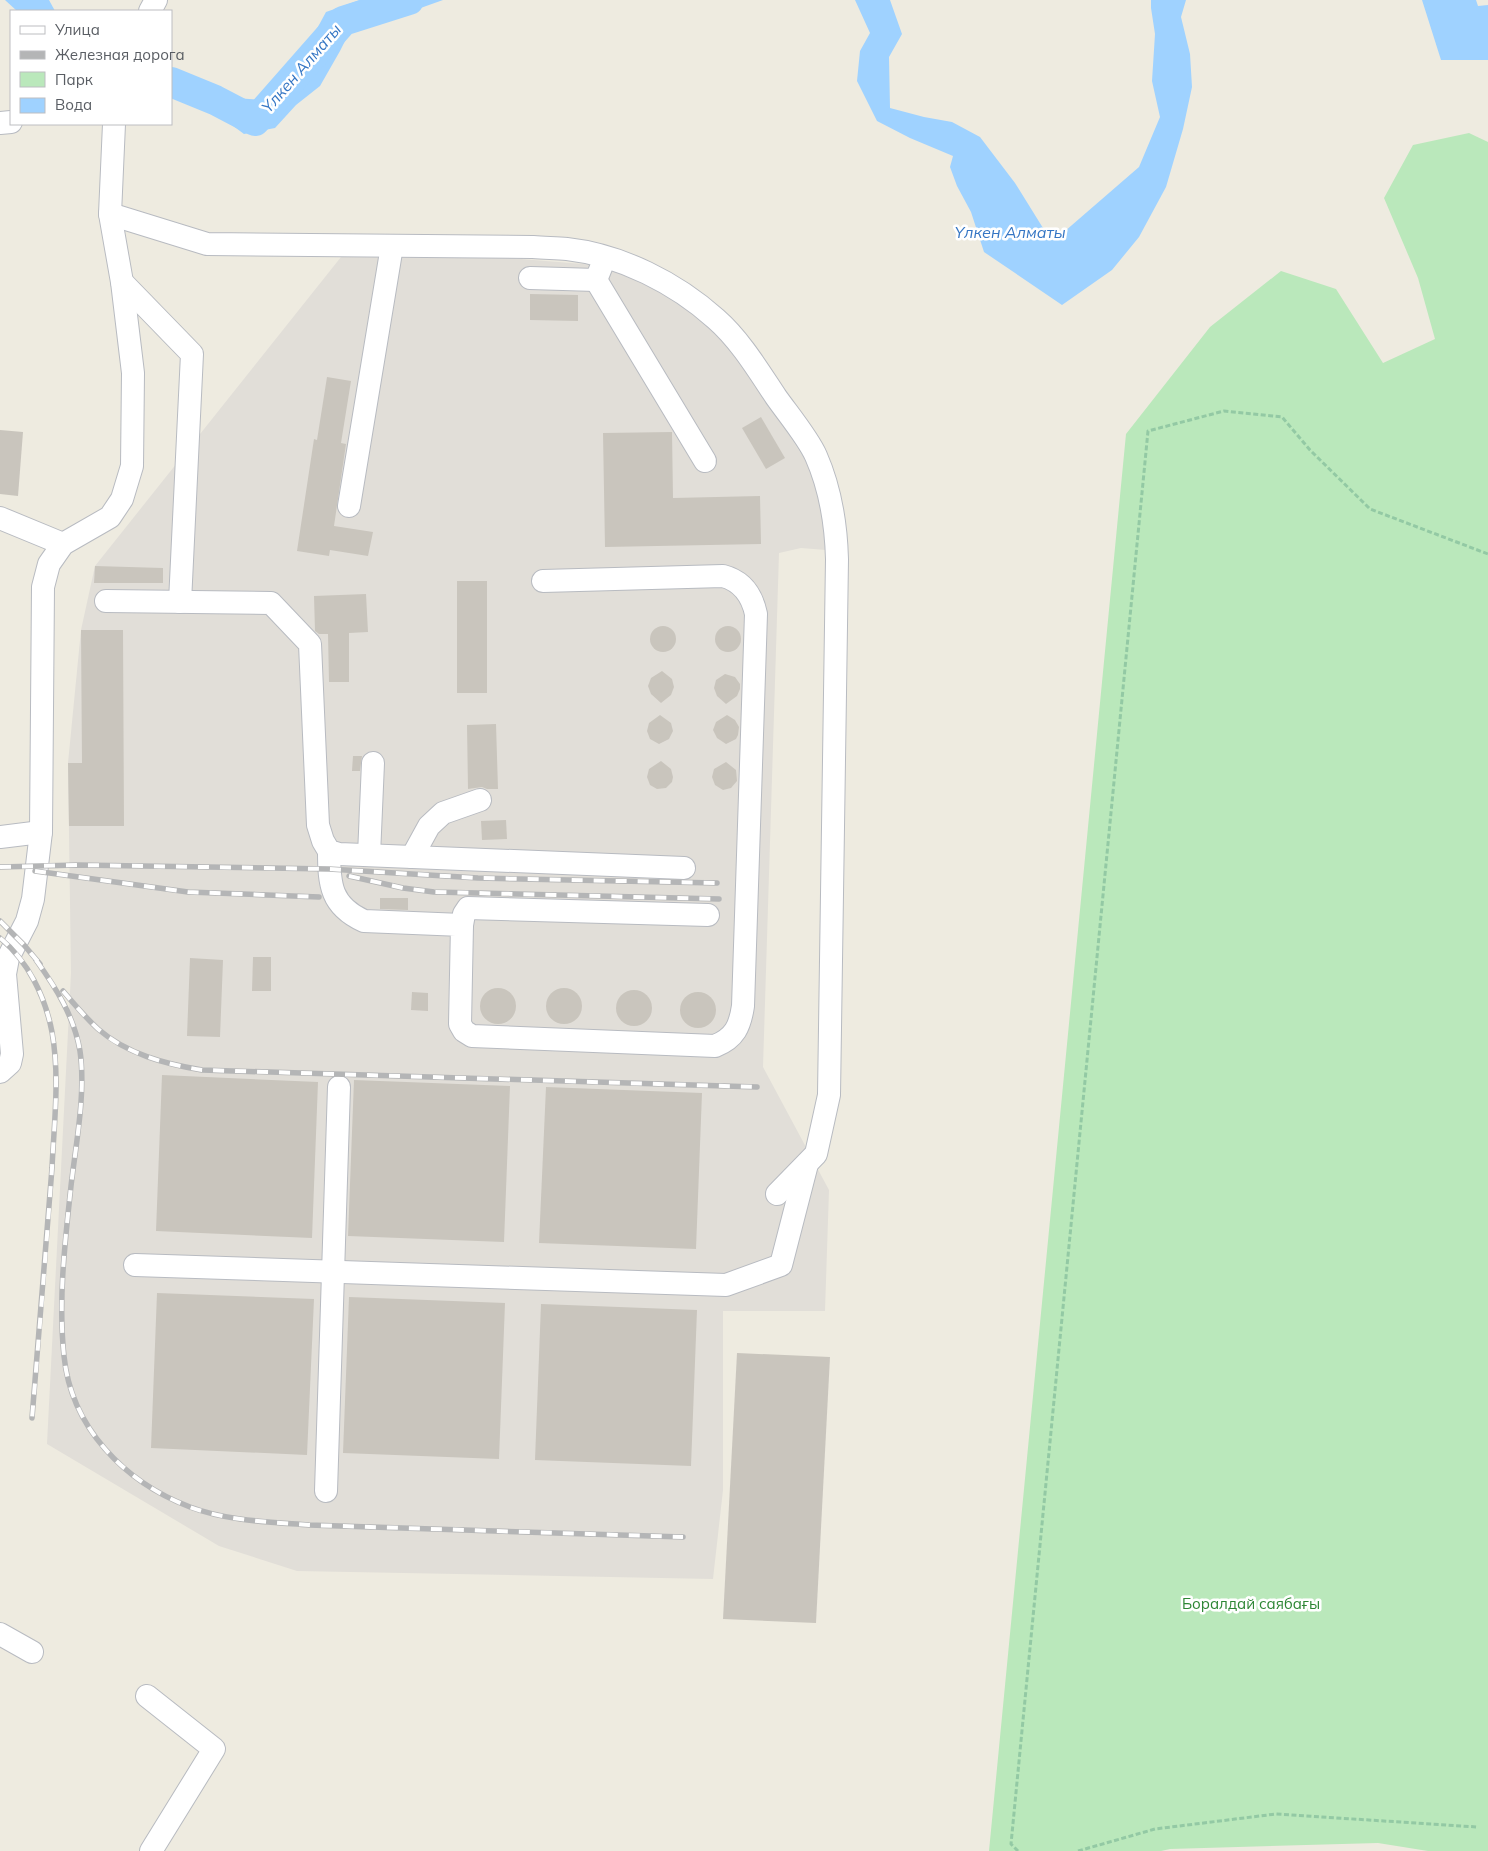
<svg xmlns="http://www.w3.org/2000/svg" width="1488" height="1851" font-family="Mulish,sans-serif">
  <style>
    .industrial { fill: #e1ded8 }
    .green { fill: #bae8bb }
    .water { fill: #9fd2ff }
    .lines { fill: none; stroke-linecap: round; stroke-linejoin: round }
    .river { stroke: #9fd2ff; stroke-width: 30 }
    .building { fill: #c9c5bd }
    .minor-casing { stroke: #b8bbc1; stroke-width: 24 }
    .path { stroke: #93c9a4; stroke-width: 3; stroke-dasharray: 5 2.5; stroke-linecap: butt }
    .minor { stroke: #fff; stroke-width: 22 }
    .rail-casing { stroke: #b4b5b6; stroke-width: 5.5 }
    .rail { stroke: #fff; stroke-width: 4; stroke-dasharray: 11; stroke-linecap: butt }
    .labels { text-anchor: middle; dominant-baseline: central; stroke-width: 5; stroke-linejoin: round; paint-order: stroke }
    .park-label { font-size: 15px; fill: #2d8634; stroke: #fff }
    .water-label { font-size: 16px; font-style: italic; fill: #3576c4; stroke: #fff }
  </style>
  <rect width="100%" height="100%" fill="#eeebe0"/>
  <polygon class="industrial" points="341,257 509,258 595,265 665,290 713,324 738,356 811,469 825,515 826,550 801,548 779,553 763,1067 829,1190 825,1311 723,1311 723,1490 713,1579 297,1571 219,1546 47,1444 71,973 68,763 81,630 95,566"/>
  <polygon class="green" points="1469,133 1488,142 1488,1851 1428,1851 1378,1843 1170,1849 1161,1851 989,1851 1126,434 1210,327 1281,271 1336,289 1383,363 1435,339 1418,278 1384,198 1413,145"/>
  <g class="water">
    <polygon points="5,0 49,0 55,11 17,11"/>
    <polygon points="360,0 443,0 415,10 372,10 354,23 340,51 320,86 296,105 275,128 244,134 209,108 210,87 235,98 264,100 286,86 326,12"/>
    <polygon points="855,0 890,0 902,34 889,57 890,108 924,117 952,122 980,137 1015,183 1043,228 1057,238 1139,167 1160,117 1152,81 1155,34 1151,8 1151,0 1186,0 1181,17 1190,54 1192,87 1183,129 1166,187 1139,237 1112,270 1062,305 984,252 971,212 957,186 950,167 953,156 910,138 877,121 857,81 860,51 870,33"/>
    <polygon points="1422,0 1476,0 1478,6 1488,5 1488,60 1441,60"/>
  </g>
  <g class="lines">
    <polyline class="river" points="171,82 215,100 255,121 343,21 409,0"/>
  </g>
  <g class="building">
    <polygon points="530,294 578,295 578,321 530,320"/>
    <polygon points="327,377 351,381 341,443 346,444 334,526 373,532 368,556 330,550 329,556 297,551 314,439 317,440"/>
    <polygon points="761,417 785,458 766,469 742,428"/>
    <polygon points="0,430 23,432 18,496 0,494"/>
    <polygon points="672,432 673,498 760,496 761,544 605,547 603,433"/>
    <polygon points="95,566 163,568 163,583 94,583"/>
    <rect x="457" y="581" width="30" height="112"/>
    <polygon points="366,594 368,632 349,633 349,682 329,682 328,634 319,634 315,631 314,596"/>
    <circle cx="663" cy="639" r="13"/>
    <circle cx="728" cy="639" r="13"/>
    <polygon points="81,630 123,630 124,826 69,826 68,763 82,763"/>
    <polygon points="662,671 672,679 674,687 671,695 661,703 651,694 648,686 651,678"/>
    <polygon points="725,674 735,677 740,684 740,689 737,696 726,704 717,696 714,688 716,680"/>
    <polygon points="660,715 671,723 673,731 669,739 659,744 650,739 647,731 649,723"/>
    <polygon points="727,715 735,720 739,727 738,735 736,739 726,744 717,738 713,730 716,722"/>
    <polygon points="496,724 498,789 487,789 482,787 468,789 467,725"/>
    <polygon points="353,756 362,756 360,771 352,771"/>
    <polygon points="661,761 671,769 673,777 672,782 666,788 657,789 650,785 647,777 649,769"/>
    <polygon points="726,762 736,770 737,781 731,788 723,790 715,785 712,777 714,769"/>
    <polygon points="506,820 507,839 482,840 481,821"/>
    <polygon points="380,898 408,898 408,910 380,909"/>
    <polygon points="253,957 271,957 271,991 252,991"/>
    <polygon points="190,958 223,960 220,1037 187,1036"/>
    <circle cx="498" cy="1006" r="18"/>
    <circle cx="564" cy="1006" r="18"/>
    <circle cx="634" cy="1008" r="18"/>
    <polygon points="412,992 428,993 428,1011 411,1010"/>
    <circle cx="698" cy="1010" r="18"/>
    <polygon points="162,1075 318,1082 312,1238 156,1231"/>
    <polygon points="354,1080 510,1086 504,1242 348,1236"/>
    <polygon points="546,1087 702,1093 696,1249 539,1243"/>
    <polygon points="157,1293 314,1299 307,1455 151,1448"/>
    <polygon points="349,1297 505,1303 499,1459 343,1453"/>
    <polygon points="541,1304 697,1310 691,1466 535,1460"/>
    <polygon points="737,1353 830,1357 816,1623 723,1619"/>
  </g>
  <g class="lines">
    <g class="minor-casing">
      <g id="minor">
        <polyline points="150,11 156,0"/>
        <polyline points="0,123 11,122"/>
        <path d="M110,214L207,244L533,247C545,248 556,248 567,249C621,255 676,283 716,319C740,340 758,370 776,397C788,414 808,438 816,456C831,490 836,523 837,559L829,1095L816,1154L777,1194"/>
        <polyline points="530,278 596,280 602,265"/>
        <polyline points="596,280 705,461"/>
        <polyline points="122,282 192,354 180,602"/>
        <polyline points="349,506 392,246"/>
        <polyline points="0,518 63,544"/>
        <polyline points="106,601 271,603 310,644 318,825 323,841 329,851 339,854 684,868"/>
        <polyline points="0,837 41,832"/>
        <path d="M329,851C329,885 331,906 364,921L462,925L460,1024L464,1031L472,1036L715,1046C735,1038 740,1026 743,1006L756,614C752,595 742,581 723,576L543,581"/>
        <polyline points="369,855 373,763"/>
        <polyline points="412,857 429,826 443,813 480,800"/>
        <polyline points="462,925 464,914 468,908 708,915"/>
        <polyline points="0,1072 10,1063 12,1054 5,974 8,958 27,921 33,899 41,832 43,587 49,564 63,544 110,517 122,499 132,466 133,373 122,282 110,214 114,124"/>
        <polyline points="135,1265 726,1285 781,1265 807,1164"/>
        <polyline points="326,1491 339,1087"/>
        <polyline points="0,1634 32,1652"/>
        <polyline points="147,1696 214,1749 151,1851"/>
      </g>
    </g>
    <g class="path">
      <polyline points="1018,1851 1011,1844 1148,431 1224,411 1282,417 1310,450 1370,509 1488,554"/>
      <polyline points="1078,1851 1155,1829 1276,1814 1477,1827"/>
    </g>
    <use href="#minor" class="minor"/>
    <g class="rail-casing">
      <g id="rail">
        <polyline points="0,867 78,865 329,869 478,878 717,883"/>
        <polyline points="35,871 188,892 319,897"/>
        <polyline points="349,876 403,888 434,892 719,899"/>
        <polyline points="0,921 24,945 40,964"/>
        <path d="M0,938C28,961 45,996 52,1032C60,1077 54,1123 52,1168C46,1252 39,1335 32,1418"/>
        <path d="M36,960C56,988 74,1016 80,1051C86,1093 76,1143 71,1186C65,1242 58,1300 64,1356C71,1427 124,1482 190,1507C227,1521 270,1522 309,1525L683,1537"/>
        <path d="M63,991C74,1004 85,1017 98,1029C127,1054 165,1064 202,1070L757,1087"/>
      </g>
    </g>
    <use href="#rail" class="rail"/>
  </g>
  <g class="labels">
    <g class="park-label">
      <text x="1251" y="1603">Боралдай саябағы</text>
    </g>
    <g class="water-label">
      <text transform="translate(301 68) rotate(-49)">Үлкен Алматы</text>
      <text x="1010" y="232">Үлкен Алматы</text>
    </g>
  </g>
  <rect x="10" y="10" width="162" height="115" fill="#ffffff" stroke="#bdbec1"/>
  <rect x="20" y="26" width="25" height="8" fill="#ffffff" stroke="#bdbec1"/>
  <text x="55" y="35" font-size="15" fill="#595d63">Улица</text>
  <rect x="20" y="51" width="25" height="8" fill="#b4b5b6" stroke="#bdbec1"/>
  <text x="55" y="60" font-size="15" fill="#595d63">Железная дорога</text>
  <rect x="20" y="72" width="25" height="15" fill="#bae8bb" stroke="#bdbec1"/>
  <text x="55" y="85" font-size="15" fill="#595d63">Парк</text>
  <rect x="20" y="98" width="25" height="15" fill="#9fd2ff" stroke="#bdbec1"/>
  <text x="55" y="110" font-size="15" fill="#595d63">Вода</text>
</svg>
